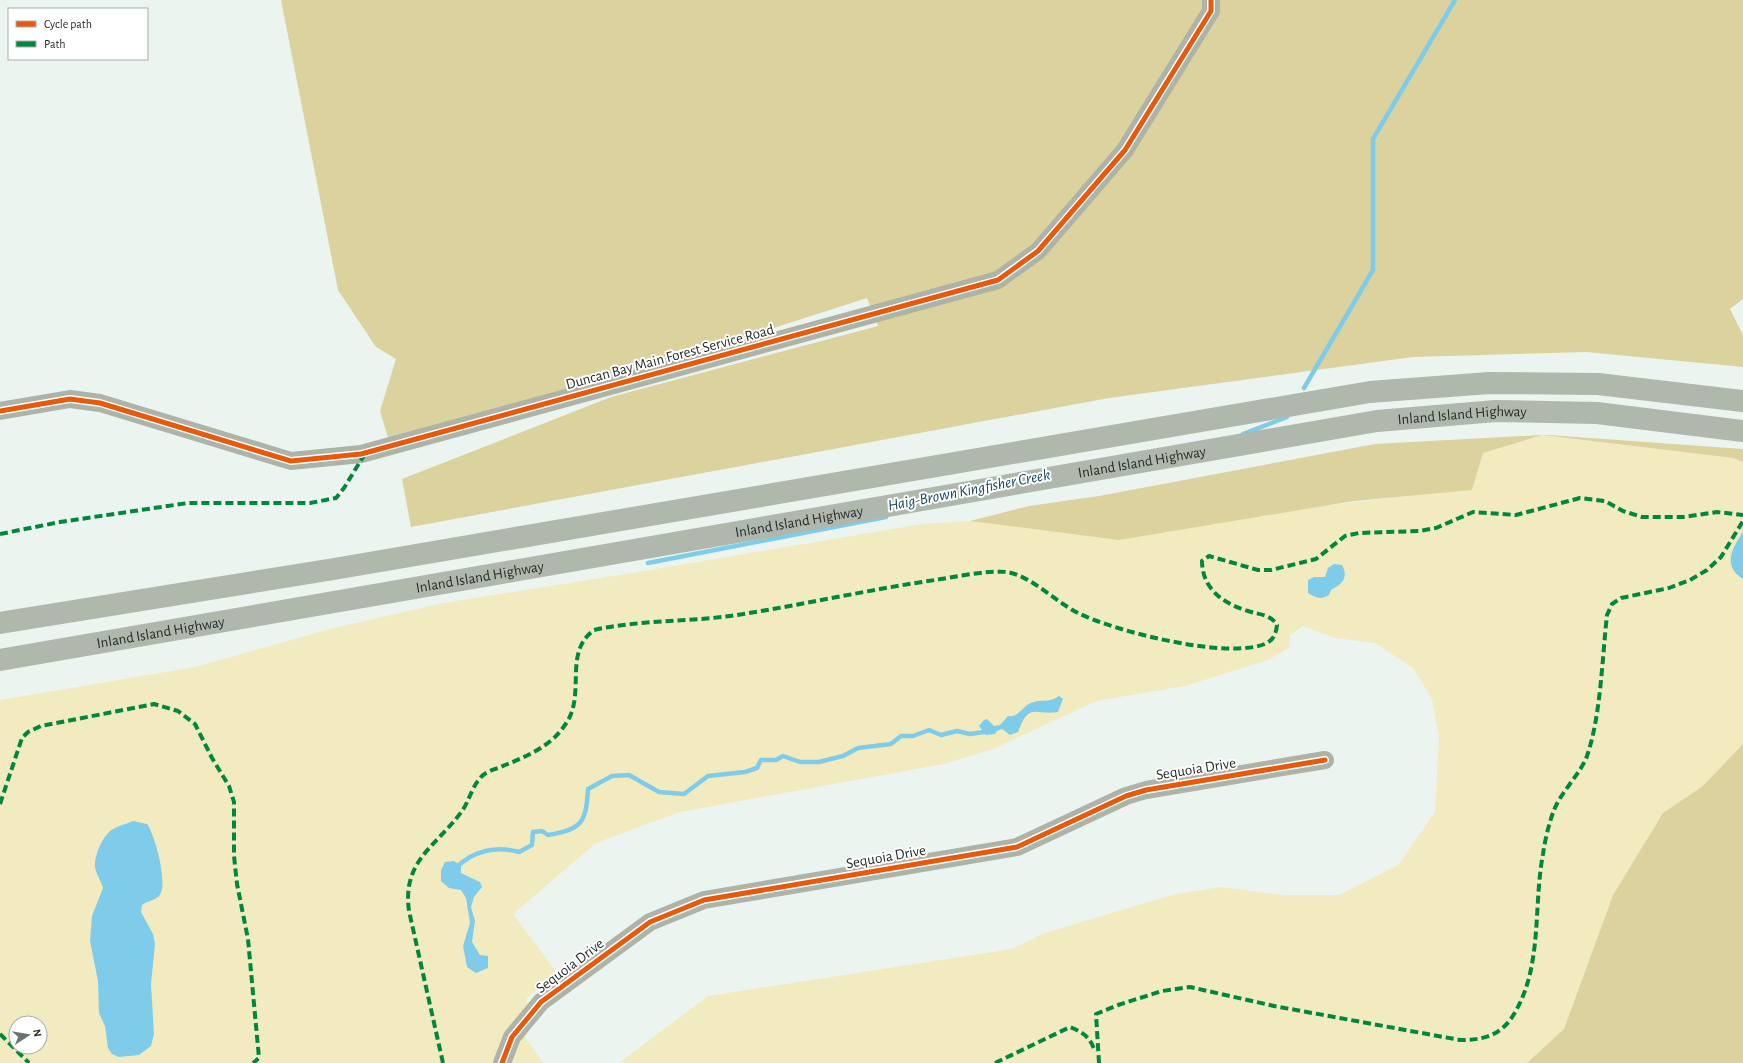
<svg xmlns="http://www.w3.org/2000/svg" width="1743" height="1063" font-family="'Alegreya Sans',sans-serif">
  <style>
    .green { fill: #f1ebbf; fill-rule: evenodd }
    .forest { fill: #dbd29e }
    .water { fill: #7fccea }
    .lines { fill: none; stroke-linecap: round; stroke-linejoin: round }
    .stream { stroke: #7fccea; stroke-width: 4.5 }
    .minor { stroke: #acb3a8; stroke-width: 18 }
    .highway { stroke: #b0b8ad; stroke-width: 22 }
    .quiet { stroke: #00873e; stroke-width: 4; stroke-dasharray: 8 4; stroke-linecap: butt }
    .cycleway-casing { stroke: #fff; stroke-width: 8 }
    .cycleway { stroke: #e8590c; stroke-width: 5 }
    .labels { text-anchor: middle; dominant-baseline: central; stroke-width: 4; stroke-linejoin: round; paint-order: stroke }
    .street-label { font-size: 15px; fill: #272c29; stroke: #fff }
    .water-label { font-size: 16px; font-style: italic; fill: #1c495c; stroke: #fff }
  </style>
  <rect width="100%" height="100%" fill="#ecf4f0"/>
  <path class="green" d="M1542,435L1733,458L1743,462V744L1703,786L1663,813L1613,895L1564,1029L1527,1063H619L708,996L1012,949L1045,933L1172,895L1220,887L1282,895H1339L1398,865L1435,812L1439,737L1432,699L1413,668L1375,643L1335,638L1303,626L1290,635L1289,648L1268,660L1185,686L1096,701L993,749L944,764L680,812L596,843L513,914L558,974L527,998L525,1037L543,1063H0V700L195,667L330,629L443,603L632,573L922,524L970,521L1315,507L1432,493L1472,490L1483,453ZM16,1023H40V1047H16Z"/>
  <g class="forest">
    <polygon points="281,0 1743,0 1743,299 1730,309 1743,335 1743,367 1586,352 1413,357 1109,398 411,527 402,479 611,397 878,326 867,298 699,352 389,441 380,411 396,359 376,347 338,290"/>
    <polygon points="1542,435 1483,453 1472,490 1354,501 1119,540 970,521 1029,506 1099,496 1375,444 1542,435 1549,435 1743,449 1743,462 1733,458"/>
    <polygon points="1743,744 1743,1063 1527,1063 1564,1029 1613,895 1663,813 1703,786"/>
  </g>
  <g class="water">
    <path d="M1743,532V579C1722,566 1732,548 1743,532Z"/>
    <path d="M1334,564L1342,565C1349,578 1342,584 1331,590L1329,595C1321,600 1316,598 1308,593V580L1314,577H1325L1328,568Z"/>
    <path d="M1059,696L1063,699L1058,712C1034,716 1030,701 1018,732L1010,735L1002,729L997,731L995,734L986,735L979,726L984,720L987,719L994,726L1000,725L1008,716C1018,718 1021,708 1029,704C1039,698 1048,704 1059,696Z"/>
    <path d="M133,821L147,824C155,835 169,886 159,896C154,901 147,901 142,905L141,912L153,934L155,944L151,984L154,1034L151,1046L139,1055L119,1057L112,1054L108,1048L105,1026L99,1013L98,981L90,941L92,916L103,888C101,880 96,875 95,867C94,856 102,838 110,831C117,826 126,824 133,821Z"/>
    <polygon points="454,861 461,866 461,873 480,882 482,887 474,897 471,907 475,921 472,942 480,955 488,956 488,968 476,973 467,967 463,946 470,923 466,898 461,890 449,888 441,881 441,870 445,862"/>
  </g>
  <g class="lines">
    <g class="stream">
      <polyline points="1304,388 1373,270 1373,139 1455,0"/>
      <polyline points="1243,434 1287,417"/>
      <polyline points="648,563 886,517"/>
      <path d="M456,868C473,850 497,846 519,852L532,845L533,832L542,831L548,835C582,829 586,823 588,789L612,776L629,775L659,792L684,794L708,776L745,772L757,768L761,760H776L783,756L800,762H819L843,756L858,748L891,744L901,736H913L929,730L941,735L957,731L970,734L984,732"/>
    </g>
    <g class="minor">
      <polyline points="0,411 70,399 100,403 291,461 361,454 998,280 1038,251 1125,150 1211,11 1211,0"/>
      <polyline points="502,1063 512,1037 541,1002 650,922 704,900 1017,847 1126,796 1146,790 1325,760"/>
    </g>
    <g class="highway">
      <polyline points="0,623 334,569 1370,392 1489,383 1598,384 1743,401"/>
      <path id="s1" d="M0,660L1377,421L1496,411L1597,413L1743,431"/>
    </g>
    <g class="quiet">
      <polyline points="0,534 60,522 188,503 310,503 336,498 344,488 366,452"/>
      <polyline points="0,804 22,738 28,732 41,726 154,704 178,711 195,724 212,758 229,786 234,802 234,856 237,884 248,939 259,1058 253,1063"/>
      <polyline points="0,1034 29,1063"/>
      <path d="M443,1063L409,911C402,860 436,847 462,811C470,800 473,781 486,773C491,770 499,768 505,765C523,758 541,750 555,737C561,731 568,722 571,714C582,686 566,650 594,630C638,620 685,622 730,616C798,606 866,590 935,580C954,577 988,570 1007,572C1031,576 1056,602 1078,613C1114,631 1230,661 1267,643C1274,639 1276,633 1277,625C1270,614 1260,615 1248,611C1224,604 1202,589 1202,561L1209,556L1258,570H1271L1316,559L1345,536L1359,533L1419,531L1436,528L1473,512L1516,515L1580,498L1605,501L1623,511L1642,517H1683L1717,512L1743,515"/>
      <path d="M995,1063L1070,1027C1083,1032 1091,1038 1095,1052"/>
      <path d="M1099,1063L1096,1014L1118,1005L1162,991L1190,987L1274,1006L1460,1040C1483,1040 1501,1036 1514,1014C1543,966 1533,907 1543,854C1545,840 1549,823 1554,810C1561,792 1581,773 1587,756C1601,715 1602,659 1607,615L1612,604L1621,598L1669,588L1690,580L1707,570L1721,557L1743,521"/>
    </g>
    <g class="cycleway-casing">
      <g id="cycleway">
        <polyline points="0,411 70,399 100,403 291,461 361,454 998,280 1038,251 1125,150 1211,11 1211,0"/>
        <polyline points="502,1063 512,1037 541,1002 650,922 704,900 1017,847 1126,796 1146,790 1325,760"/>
      </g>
    </g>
    <use href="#cycleway" class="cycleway"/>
  </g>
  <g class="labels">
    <g class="street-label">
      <text transform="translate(670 357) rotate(-15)">Duncan Bay Main Forest Service Road</text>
      <text stroke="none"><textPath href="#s1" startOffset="1483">Inland Island Highway</textPath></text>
      <text stroke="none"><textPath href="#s1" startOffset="1159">Inland Island Highway</textPath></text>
      <text stroke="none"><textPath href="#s1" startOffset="811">Inland Island Highway</textPath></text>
      <text stroke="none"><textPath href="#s1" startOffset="487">Inland Island Highway</textPath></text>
      <text stroke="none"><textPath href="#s1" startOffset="163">Inland Island Highway</textPath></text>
      <text transform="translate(1196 769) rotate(-9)">Sequoia Drive</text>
      <text transform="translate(886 857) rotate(-10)">Sequoia Drive</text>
      <text transform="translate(570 966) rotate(-37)">Sequoia Drive</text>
    </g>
    <g class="water-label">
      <text transform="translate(969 490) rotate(-11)">Haig-Brown Kingfisher Creek</text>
    </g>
  </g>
  <rect x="8" y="8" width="140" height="52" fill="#ffffff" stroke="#a9aba9"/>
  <rect x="16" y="21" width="20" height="6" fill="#e8590c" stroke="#a9aba9"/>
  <text x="44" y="28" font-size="12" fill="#272c29">Cycle path</text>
  <rect x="16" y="41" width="20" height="6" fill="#00873e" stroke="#a9aba9"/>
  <text x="44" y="48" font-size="12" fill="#272c29">Path</text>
  <g transform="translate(28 1035) rotate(78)"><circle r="19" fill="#ffffff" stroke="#a9aba9"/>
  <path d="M0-3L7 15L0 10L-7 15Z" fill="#6c726f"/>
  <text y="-6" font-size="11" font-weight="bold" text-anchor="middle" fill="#272c29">N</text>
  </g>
</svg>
